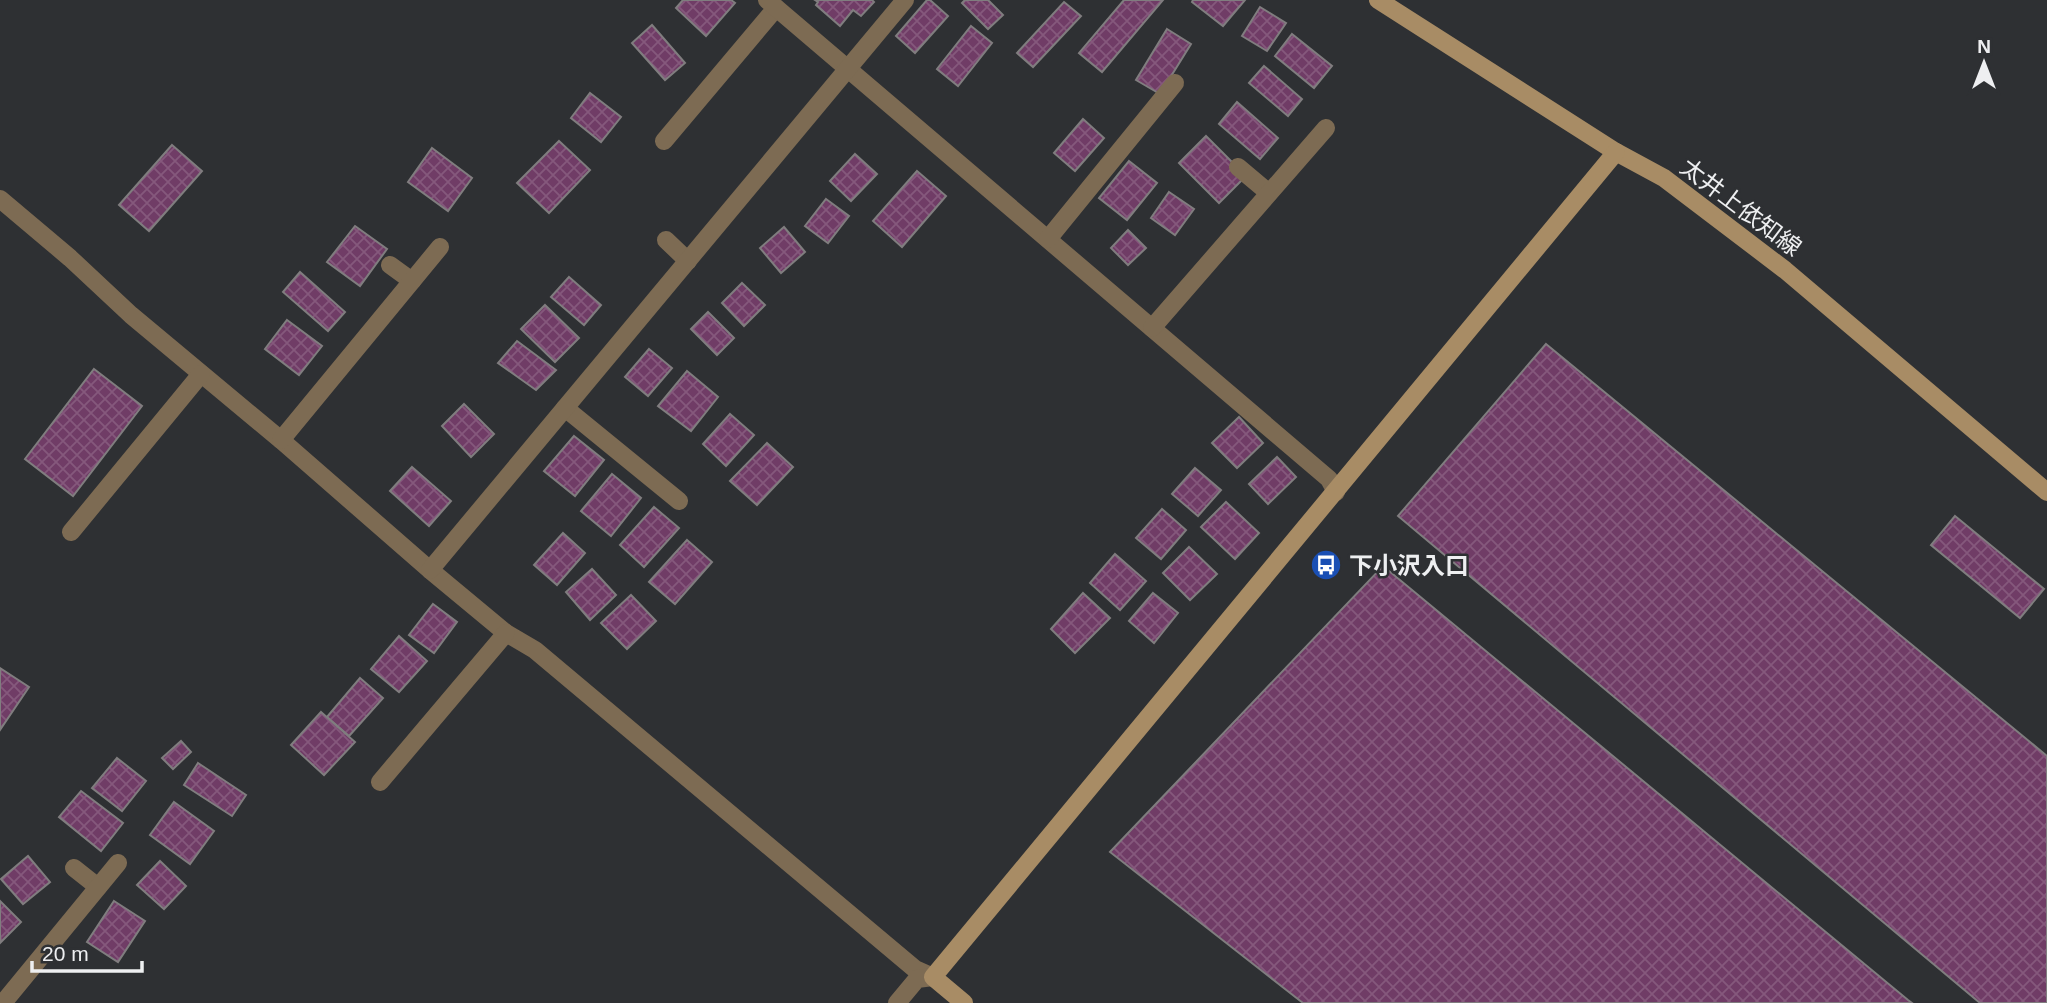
<svg xmlns="http://www.w3.org/2000/svg" width="2047" height="1003" font-family="Helvetica,'Noto Sans JP',sans-serif">
  <style>
    .building { fill: url(#building-cross-hatch); stroke: #807d7f; stroke-width: 2 }
    .lines { fill: none; stroke-linecap: round; stroke-linejoin: round }
    .lane { stroke: #7d6b53; stroke-width: 18 }
    .street { stroke: #7d6b53; stroke-width: 18 }
    .secondary { stroke: #a88c65; stroke-width: 18 }
    .labels { text-anchor: middle; dominant-baseline: central; stroke-width: 5; stroke-linejoin: round; paint-order: stroke }
    .street-label { font-size: 24px; fill: #eeeff1; stroke: #2e3033 }
    .poi-label { font-size: 24px; font-weight: bold; fill: #eeeff1; stroke: #2e3033; text-anchor: start }
  </style>
  <defs>
    <pattern id="building-cross-hatch" width="8" height="8" patternUnits="userSpaceOnUse" patternTransform="scale(1.75)"><rect width="8" height="8" fill="#703c66"/><path d="M0 0l8 8M0 8l8-8" fill="none" stroke="#85587c"/></pattern>
  </defs>
  <rect width="100%" height="100%" fill="#2e3033"/>
  <g class="building">
    <polygon points="683,0 731,0 735,3 706,36 676,8"/>
    <polygon points="815,0 872,0 874,2 861,16 853,10 840,26 816,5 818,2"/>
    <polygon points="927,0 930,0 948,16 915,53 896,36"/>
    <polygon points="965,0 988,0 1003,15 988,29 962,3"/>
    <polygon points="1124,0 1163,0 1102,72 1079,53"/>
    <polygon points="1193,0 1245,0 1223,26 1192,2"/>
    <polygon points="1064,2 1081,16 1033,67 1017,53"/>
    <polygon points="1260,7 1286,23 1267,51 1242,36"/>
    <polygon points="652,25 685,63 665,80 632,43"/>
    <polygon points="971,26 992,43 958,86 937,69"/>
    <polygon points="1167,29 1191,44 1160,94 1136,80"/>
    <polygon points="1292,34 1332,66 1314,88 1275,56"/>
    <polygon points="1264,66 1302,99 1288,116 1249,83"/>
    <polygon points="590,93 621,117 601,142 571,118"/>
    <polygon points="1237,102 1278,138 1260,159 1219,124"/>
    <polygon points="1083,119 1104,138 1075,171 1054,153"/>
    <polygon points="1206,136 1246,176 1219,203 1179,163"/>
    <polygon points="559,141 590,170 549,213 517,183"/>
    <polygon points="172,145 202,171 149,231 119,205"/>
    <polygon points="432,148 472,178 448,211 408,182"/>
    <polygon points="855,154 877,174 851,201 830,181"/>
    <polygon points="1129,161 1157,183 1127,220 1099,198"/>
    <polygon points="917,171 946,196 902,247 873,221"/>
    <polygon points="1169,192 1194,209 1175,235 1151,218"/>
    <polygon points="826,199 849,216 828,243 805,226"/>
    <polygon points="355,226 387,249 360,286 327,262"/>
    <polygon points="784,227 805,252 781,273 760,248"/>
    <polygon points="1128,230 1146,248 1128,265 1111,248"/>
    <polygon points="300,272 345,312 328,331 283,292"/>
    <polygon points="569,277 601,305 584,325 551,297"/>
    <polygon points="742,283 765,305 744,326 722,303"/>
    <polygon points="545,305 579,338 555,362 521,329"/>
    <polygon points="708,312 734,338 717,355 691,329"/>
    <polygon points="287,320 322,346 299,375 265,349"/>
    <polygon points="517,341 556,370 536,390 498,363"/>
    <polygon points="1546,344 2047,756 2047,1003 1980,1003 1398,516"/>
    <polygon points="649,349 672,368 648,396 625,377"/>
    <polygon points="94,369 142,406 73,496 25,459"/>
    <polygon points="687,371 718,397 691,431 658,406"/>
    <polygon points="464,404 494,434 471,457 442,426"/>
    <polygon points="730,414 754,435 726,466 703,444"/>
    <polygon points="1239,417 1263,443 1237,468 1212,443"/>
    <polygon points="574,436 604,460 575,496 544,471"/>
    <polygon points="767,443 793,467 757,505 730,481"/>
    <polygon points="1277,457 1296,477 1268,504 1249,484"/>
    <polygon points="412,467 451,501 429,526 390,491"/>
    <polygon points="1195,468 1221,490 1198,516 1172,494"/>
    <polygon points="612,474 641,498 611,536 581,511"/>
    <polygon points="1226,502 1259,533 1235,559 1201,527"/>
    <polygon points="654,507 679,528 644,567 620,545"/>
    <polygon points="1162,509 1186,530 1161,559 1136,538"/>
    <polygon points="1955,516 2044,589 2020,618 1931,545"/>
    <polygon points="563,533 585,553 557,585 534,565"/>
    <polygon points="687,540 712,562 675,604 649,582"/>
    <polygon points="1189,547 1217,574 1190,600 1163,573"/>
    <polygon points="1115,554 1146,581 1120,610 1090,583"/>
    <polygon points="1383,566 1908,1000 1912,1003 1303,1003 1110,852"/>
    <polygon points="592,569 616,595 590,620 566,592"/>
    <polygon points="1083,593 1110,618 1075,653 1051,629"/>
    <polygon points="1153,593 1178,613 1154,643 1129,621"/>
    <polygon points="631,595 656,621 627,649 601,623"/>
    <polygon points="433,604 457,622 434,653 409,635"/>
    <polygon points="399,636 427,661 399,692 371,669"/>
    <polygon points="0,668 29,687 0,730"/>
    <polygon points="360,678 383,698 349,736 327,717"/>
    <polygon points="321,712 355,742 324,775 291,745"/>
    <polygon points="181,741 191,752 173,769 162,758"/>
    <polygon points="117,758 146,781 122,811 92,788"/>
    <polygon points="198,763 246,795 232,816 184,785"/>
    <polygon points="81,791 123,823 101,851 59,817"/>
    <polygon points="174,802 214,831 190,864 150,835"/>
    <polygon points="28,856 50,882 23,904 1,879"/>
    <polygon points="160,861 186,886 164,909 137,885"/>
    <polygon points="0,901 21,922 0,943"/>
    <polygon points="114,901 145,921 118,962 87,942"/>
  </g>
  <g class="lines">
    <polyline class="lane" points="664,141 776,8"/>
    <g class="street">
      <polyline points="767,0 1329,479 1336,492"/>
      <polyline points="1238,167 1269,193"/>
      <polyline points="0,199 70,258 131,315 281,440 430,570 506,633 535,650 915,969 933,977"/>
      <polyline points="1048,239 1175,83"/>
      <polyline points="666,240 688,261"/>
      <polyline points="390,265 412,281"/>
      <polyline points="1152,328 1326,128"/>
      <polyline points="565,408 679,501"/>
      <polyline points="281,440 440,247"/>
      <polyline points="71,532 201,374"/>
      <polyline points="430,570 905,0"/>
      <polyline points="380,782 506,633"/>
      <polyline points="74,868 98,887"/>
      <polyline points="3,1003 118,863"/>
      <polyline points="897,1003 917,979 933,977"/>
    </g>
    <g class="secondary">
      <polyline points="1378,0 1616,152 1664,178 1785,270 2047,492"/>
      <polyline points="964,1003 933,977 1616,152"/>
    </g>
  </g>
  <defs>
    <g id="bus-disc" transform="scale(1.575)"><circle r="9.5" fill="#1a4fb4" stroke="#2e3033"/><path d="M-5-6H5V4H4V6H2V4H-2V6H-4V4H-5ZM-3.5-4V0h7V-4ZM-3.5 1.2v1.5H-2V1.2ZM2 1.2v1.5H3.5V1.2Z" fill="#fff"/></g>
  </defs>
  <g fill-rule="evenodd">
    <use href="#bus-disc" x="1326" y="565"/>
  </g>
  <g class="labels">
    <g class="street-label">
      <text transform="translate(1741 207) rotate(37)">太井上依知線</text>
    </g>
    <g class="poi-label">
      <text x="1349" y="565">下小沢入口</text>
    </g>
  </g>
  <g transform="translate(1984 63)" stroke="#2e3033" stroke-width="5" paint-order="stroke">
  <path d="M0-5L12 26L0 18L-12 26Z" fill="#eeeff1"/>
  <text y="-10" font-size="19" font-weight="bold" text-anchor="middle" fill="#eeeff1">N</text>
  </g>
  <path d="M32 961v10h110v-10" fill="none" stroke="#eeeff1" stroke-width="3.5"/>
  <text x="42" y="961" font-size="21" fill="#eeeff1" stroke="#2e3033" stroke-width="5" paint-order="stroke">20 m</text>
</svg>
